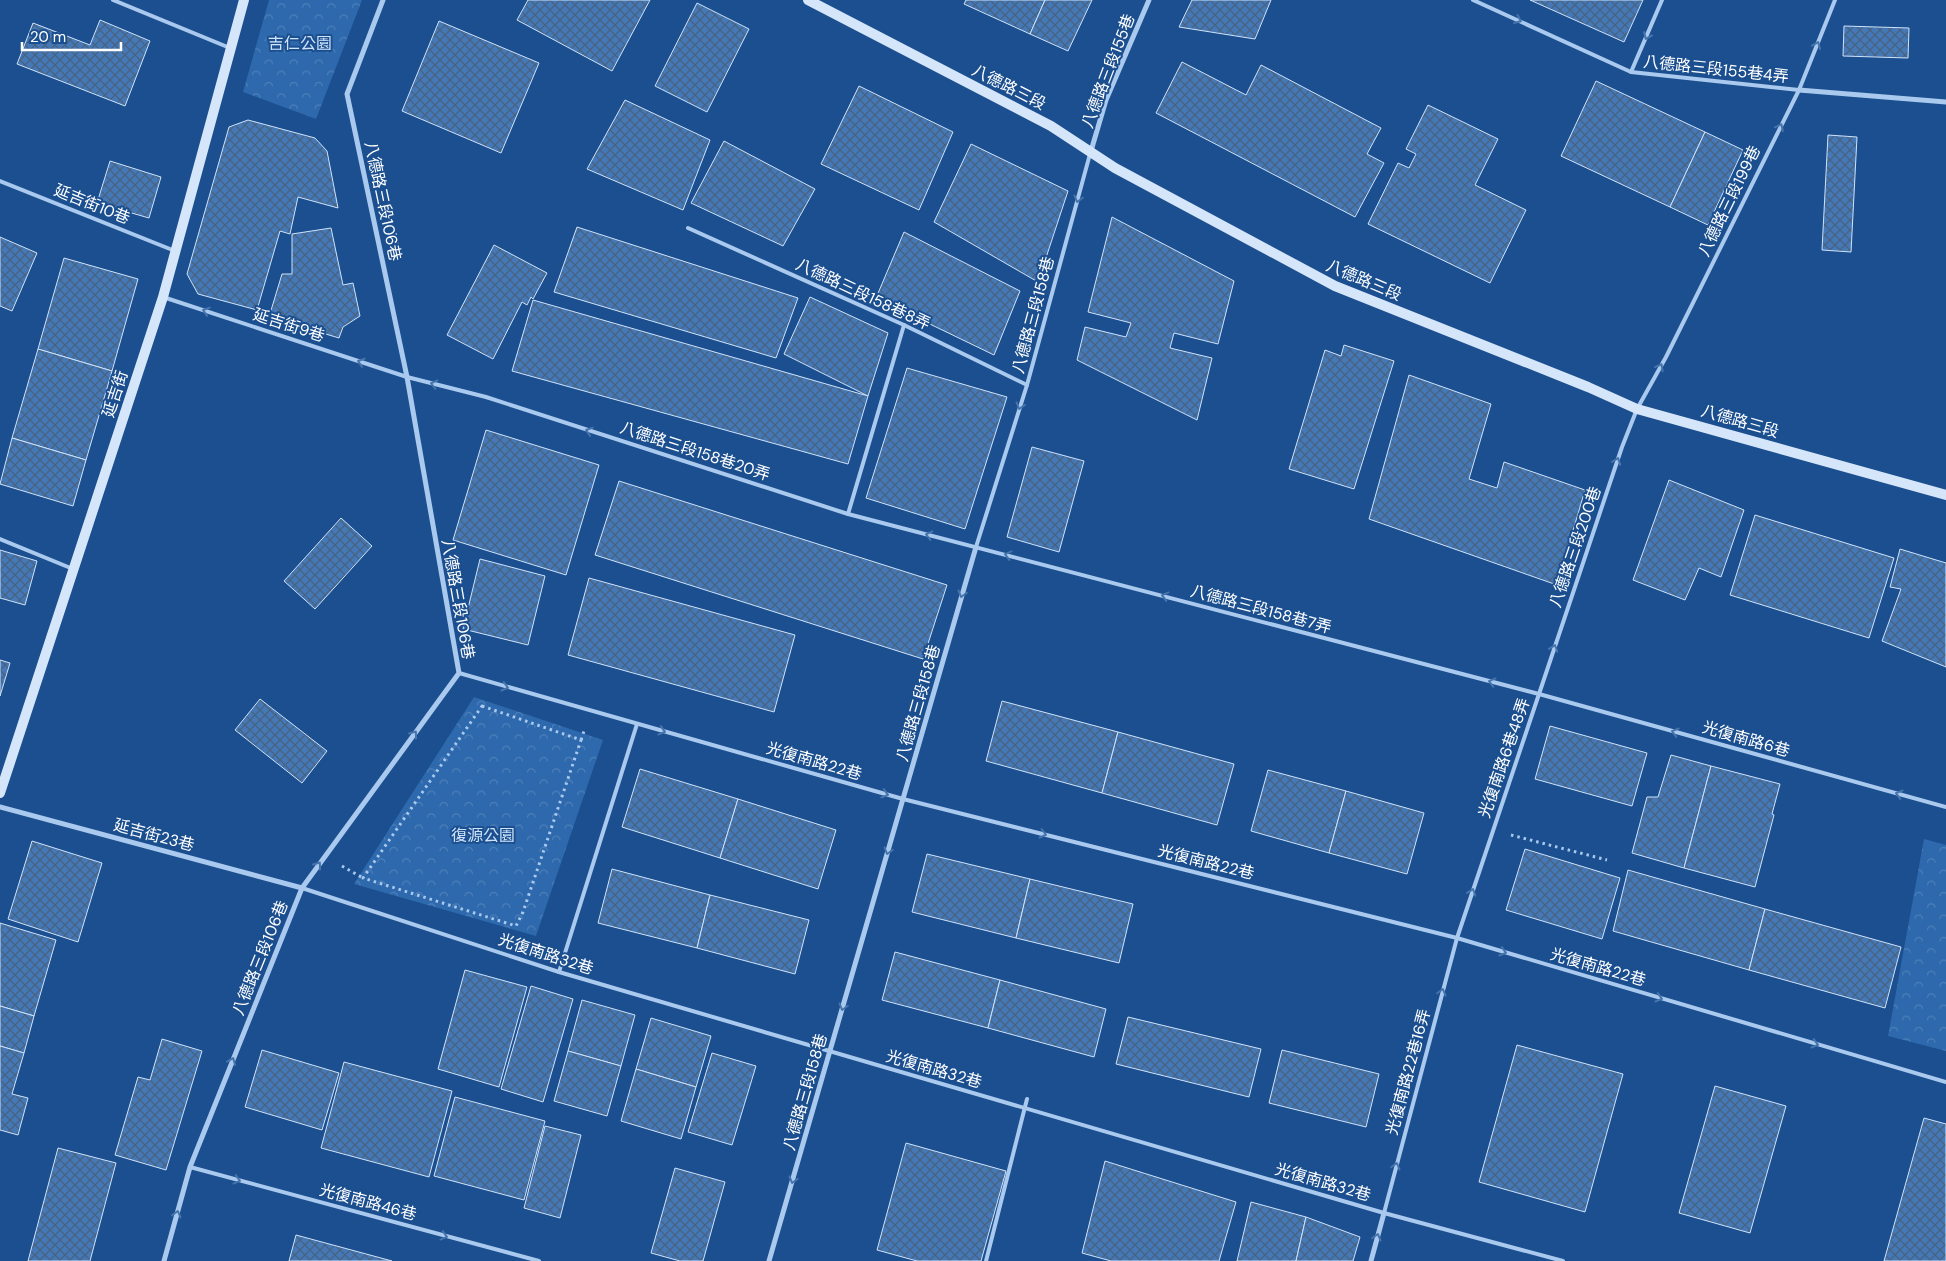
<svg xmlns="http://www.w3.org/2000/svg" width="1946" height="1261" font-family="'DM Sans','Noto Sans TC',sans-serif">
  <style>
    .park { fill: url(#park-crowns) }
    .building { fill: url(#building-cross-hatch); stroke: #cfe3fa }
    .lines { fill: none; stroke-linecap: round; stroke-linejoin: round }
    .path { stroke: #a9c9ee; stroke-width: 3; stroke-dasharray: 2.5 4; stroke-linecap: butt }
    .lane { stroke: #a9c9ee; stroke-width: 4 }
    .street { stroke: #a9c9ee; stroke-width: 5 }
    .secondary { stroke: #d6e6fa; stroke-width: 10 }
    .oneway { stroke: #4674ac }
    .labels { text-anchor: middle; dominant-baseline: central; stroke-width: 4; stroke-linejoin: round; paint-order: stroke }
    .park-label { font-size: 16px; fill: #cfe3fa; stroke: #1b4f8f }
    .street-label { font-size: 16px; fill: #fff; stroke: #1b4f8f }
  </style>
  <defs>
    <pattern id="park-crowns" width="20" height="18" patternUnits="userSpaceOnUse" patternTransform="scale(1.25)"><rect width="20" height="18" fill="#2e69ad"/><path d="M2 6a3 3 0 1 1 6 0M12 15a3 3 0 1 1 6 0" fill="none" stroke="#4d80b9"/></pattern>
    <pattern id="building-cross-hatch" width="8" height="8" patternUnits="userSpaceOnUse" patternTransform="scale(1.25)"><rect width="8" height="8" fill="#4478b7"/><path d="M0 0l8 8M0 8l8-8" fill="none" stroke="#486282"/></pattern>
  </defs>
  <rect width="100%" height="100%" fill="#1b4f8f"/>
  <g class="park">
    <polygon points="269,0 362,0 316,119 243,92"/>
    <polygon points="474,697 603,740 536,936 354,884"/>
    <polygon points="1924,839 1946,845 1946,1051 1888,1036"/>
  </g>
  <g class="building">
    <polygon points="528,0 650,0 612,71 517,20"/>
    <polygon points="966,0 1045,0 1030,34 964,4"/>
    <polygon points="1045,0 1092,0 1068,51 1030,34"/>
    <polygon points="1192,0 1271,0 1255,39 1179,27"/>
    <polygon points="1530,0 1643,0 1624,42"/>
    <polygon points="697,3 749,29 707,112 655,86"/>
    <polygon points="100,20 150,41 125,106 17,64 33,23 90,45"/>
    <polygon points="439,21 539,63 501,153 402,111"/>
    <polygon points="1844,26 1909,28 1908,58 1843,56"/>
    <polygon points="1182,62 1246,95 1261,65 1381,128 1367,154 1384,163 1355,217 1156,113"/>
    <polygon points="1596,81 1705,132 1670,207 1561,156"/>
    <polygon points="859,86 953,132 919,210 821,164"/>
    <polygon points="625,100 710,140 683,210 587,169"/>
    <polygon points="1428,105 1498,139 1475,185 1526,210 1490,283 1368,224 1398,163 1409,168 1416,154 1406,149"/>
    <polygon points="248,120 315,138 327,151 338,208 298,197 290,234 280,231 257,310 198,294 187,274 229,127"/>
    <polygon points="1705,132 1743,150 1708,225 1670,207"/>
    <polygon points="1828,135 1857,137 1851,252 1822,250"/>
    <polygon points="724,141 815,189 783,246 691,203"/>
    <polygon points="971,144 1068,191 1038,282 934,222"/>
    <polygon points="110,161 161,177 149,218 97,203"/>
    <polygon points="1112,217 1234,281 1218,344 1174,333 1170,348 1212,358 1197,420 1077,360 1085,327 1126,337 1131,323 1088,312"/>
    <polygon points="577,227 798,298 776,358 554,292"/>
    <polygon points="331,228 343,285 353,283 360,316 343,327 339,338 269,317 282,274 292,274 292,234"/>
    <polygon points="904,232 1020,291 994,355 876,298"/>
    <polygon points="396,233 398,244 389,245 387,234"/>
    <polygon points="0,237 37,253 12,311 0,306"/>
    <polygon points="494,245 547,273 533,299 531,297 527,305 522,302 493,359 447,335"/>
    <polygon points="64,258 138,279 112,371 38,349"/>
    <polygon points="810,297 888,333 868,396 784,354"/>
    <polygon points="533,300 868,396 848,464 512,371"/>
    <polygon points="1344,345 1394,361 1354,489 1289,469 1325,350 1341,356"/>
    <polygon points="38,349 112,371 86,460 12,438"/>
    <polygon points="907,368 1007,397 965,529 866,498"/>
    <polygon points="1409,375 1491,404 1469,479 1497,488 1504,462 1585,490 1557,585 1369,519"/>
    <polygon points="486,430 599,465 566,575 453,540"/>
    <polygon points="12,438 86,460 73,506 0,484"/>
    <polygon points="1032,447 1084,461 1059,552 1007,537"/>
    <polygon points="1669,480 1744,510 1721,577 1699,568 1685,600 1633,580"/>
    <polygon points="619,481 947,585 923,659 595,555"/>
    <polygon points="1755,515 1894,558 1869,638 1730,595"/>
    <polygon points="341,518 372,546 315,609 284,581"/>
    <polygon points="1900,549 1946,563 1946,667 1882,641 1901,589 1890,587"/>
    <polygon points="0,550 37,561 25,605 0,598"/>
    <polygon points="480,559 545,576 528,645 463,629"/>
    <polygon points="589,578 795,635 774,712 568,655"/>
    <polygon points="0,660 10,663 0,696"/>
    <polygon points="260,699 327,751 302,783 235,730"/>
    <polygon points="1002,701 1118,732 1102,793 986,761"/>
    <polygon points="1550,726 1647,753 1632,806 1535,779"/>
    <polygon points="1118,732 1234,764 1217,825 1102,793"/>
    <polygon points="1671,755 1711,766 1684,868 1632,853 1647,797 1658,797"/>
    <polygon points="1711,766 1780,784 1772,814 1774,815 1755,887 1684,868"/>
    <polygon points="640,769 738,799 720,858 622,827"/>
    <polygon points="1268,770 1346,791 1329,853 1251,831"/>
    <polygon points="1346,791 1424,813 1407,874 1329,853"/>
    <polygon points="738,799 836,830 818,889 720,858"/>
    <polygon points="32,841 102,863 78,942 8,919"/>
    <polygon points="1525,849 1620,878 1602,939 1506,910"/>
    <polygon points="927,854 1030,879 1016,938 912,912"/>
    <polygon points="612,869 710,895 697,948 598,923"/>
    <polygon points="1628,870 1765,909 1749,970 1613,931"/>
    <polygon points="1030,879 1133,904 1119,963 1016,938"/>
    <polygon points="710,895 809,920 795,974 697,948"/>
    <polygon points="1765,909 1901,947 1885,1008 1749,970"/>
    <polygon points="0,923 56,940 34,1016 0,1006"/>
    <polygon points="895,952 1000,980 988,1028 882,1000"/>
    <polygon points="465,970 527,987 499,1087 438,1069"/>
    <polygon points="1000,980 1106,1009 1094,1057 988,1028"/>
    <polygon points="531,986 573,999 543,1102 501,1089"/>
    <polygon points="582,1000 635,1015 621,1066 568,1051"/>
    <polygon points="0,1006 34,1016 24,1053 0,1046"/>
    <polygon points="1128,1017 1261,1049 1249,1097 1116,1064"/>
    <polygon points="651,1018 711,1036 696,1087 636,1069"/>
    <polygon points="162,1039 202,1051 166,1170 115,1155 138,1077 150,1080"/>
    <polygon points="1517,1045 1623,1074 1585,1212 1479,1182"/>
    <polygon points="0,1046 24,1053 12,1094 28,1098 18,1135 0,1130"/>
    <polygon points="262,1050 339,1073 322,1130 245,1107"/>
    <polygon points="1282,1050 1379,1074 1366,1127 1269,1103"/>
    <polygon points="568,1051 621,1066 607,1116 554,1101"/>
    <polygon points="712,1053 756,1066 732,1145 688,1132"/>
    <polygon points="344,1062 452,1091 429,1177 321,1148"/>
    <polygon points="636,1069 696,1087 681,1139 621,1121"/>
    <polygon points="1715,1086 1786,1106 1750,1233 1679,1213"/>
    <polygon points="455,1097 545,1121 524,1200 434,1176"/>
    <polygon points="1924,1118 1946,1124 1946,1261 1884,1261"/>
    <polygon points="545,1126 581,1135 560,1218 524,1208"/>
    <polygon points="906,1143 1006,1171 981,1261 917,1261 877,1250"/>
    <polygon points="58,1148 116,1163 90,1261 28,1261"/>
    <polygon points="1105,1161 1236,1202 1219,1261 1111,1261 1082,1253"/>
    <polygon points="675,1168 725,1182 703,1261 680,1261 651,1253"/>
    <polygon points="1251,1202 1306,1217 1296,1261 1237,1261"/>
    <polygon points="1306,1217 1360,1237 1353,1261 1296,1261"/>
    <polygon points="296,1235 392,1261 289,1261"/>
  </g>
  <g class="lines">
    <g class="path">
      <polygon points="482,706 581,740 523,912 516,926 363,878"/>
      <polyline points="581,740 585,728"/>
      <polyline points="1511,835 1607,860"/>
      <polyline points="342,866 363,878"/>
    </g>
    <g class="lane">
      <polyline points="113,0 230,48"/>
      <polyline points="1473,0 1631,72 1799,90"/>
      <polyline points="1631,72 1662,0"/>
      <polyline points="0,181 175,251"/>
      <polyline points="688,228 904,325 1027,385"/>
      <polyline points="163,297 407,377 486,397 848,514 1539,694 1946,807"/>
      <polyline points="848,514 904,325"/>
      <polyline points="0,539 73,569"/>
      <polyline points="976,547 1027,385 1090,154"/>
      <polyline points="459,673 903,799 1457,938 1946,1082"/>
      <polyline points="302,888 559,972 1384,1213 1563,1261"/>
      <polyline points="559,972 637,724"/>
      <polyline points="190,1167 539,1261"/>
      <polyline points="1384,1213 1457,938 1622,447 1637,409 1666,357 1799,90 1835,0"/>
      <polyline points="986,1261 1027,1099"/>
    </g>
    <g class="street">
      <polyline points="1799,90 1946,102"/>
      <polyline points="1091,151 1106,100 1149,0"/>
      <polyline points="0,807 302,888"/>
      <polyline points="164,1261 190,1167 302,888 459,673 407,377 347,94 383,0"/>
      <polyline points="769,1261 976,547"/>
      <polyline points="1371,1261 1384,1213"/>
    </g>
    <g class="secondary">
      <polyline points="808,0 1051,126 1115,168 1335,286 1588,387 1637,409 1946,495"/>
      <polyline points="0,793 163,297 244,0"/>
    </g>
  </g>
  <defs><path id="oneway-chevron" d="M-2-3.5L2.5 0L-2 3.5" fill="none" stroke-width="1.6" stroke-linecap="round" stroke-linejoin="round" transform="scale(1.25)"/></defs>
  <g class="oneway">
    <use href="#oneway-chevron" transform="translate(1518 20) rotate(25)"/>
    <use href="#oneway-chevron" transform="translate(1647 36) rotate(114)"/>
    <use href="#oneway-chevron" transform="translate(1817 45) rotate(-68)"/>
    <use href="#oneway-chevron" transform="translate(1780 127) rotate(-64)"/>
    <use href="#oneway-chevron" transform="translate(1078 199) rotate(105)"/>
    <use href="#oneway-chevron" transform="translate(206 311) rotate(-162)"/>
    <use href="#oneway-chevron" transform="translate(361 362) rotate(-162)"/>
    <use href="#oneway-chevron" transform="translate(1660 367) rotate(-61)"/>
    <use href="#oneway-chevron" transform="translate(434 384) rotate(-166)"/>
    <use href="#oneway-chevron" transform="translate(1020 406) rotate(107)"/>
    <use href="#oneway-chevron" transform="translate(589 431) rotate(-162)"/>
    <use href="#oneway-chevron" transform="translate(1617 461) rotate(-70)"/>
    <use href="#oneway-chevron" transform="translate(929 535) rotate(-166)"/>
    <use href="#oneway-chevron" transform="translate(1008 555) rotate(-165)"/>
    <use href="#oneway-chevron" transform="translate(962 594) rotate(106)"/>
    <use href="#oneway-chevron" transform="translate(1165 596) rotate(-165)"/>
    <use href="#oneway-chevron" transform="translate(1554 648) rotate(-71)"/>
    <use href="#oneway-chevron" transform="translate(1492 682) rotate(-165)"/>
    <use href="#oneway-chevron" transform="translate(505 687) rotate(16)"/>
    <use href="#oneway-chevron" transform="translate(662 731) rotate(16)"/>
    <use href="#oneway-chevron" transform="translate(1675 732) rotate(-164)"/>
    <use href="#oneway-chevron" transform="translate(414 734) rotate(-54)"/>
    <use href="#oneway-chevron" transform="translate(885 794) rotate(16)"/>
    <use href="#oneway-chevron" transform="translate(1899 794) rotate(-164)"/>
    <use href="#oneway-chevron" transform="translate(1043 834) rotate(14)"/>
    <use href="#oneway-chevron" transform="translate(888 851) rotate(106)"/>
    <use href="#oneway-chevron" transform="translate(318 865) rotate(-54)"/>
    <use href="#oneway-chevron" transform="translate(1472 892) rotate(-71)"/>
    <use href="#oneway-chevron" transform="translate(1503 952) rotate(16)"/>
    <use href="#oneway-chevron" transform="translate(1442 992) rotate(-75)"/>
    <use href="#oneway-chevron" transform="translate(1659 998) rotate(16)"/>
    <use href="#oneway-chevron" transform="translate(843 1007) rotate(106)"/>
    <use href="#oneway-chevron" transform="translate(1815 1044) rotate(16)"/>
    <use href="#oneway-chevron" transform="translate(232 1061) rotate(-68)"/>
    <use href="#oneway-chevron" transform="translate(1396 1166) rotate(-75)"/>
    <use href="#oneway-chevron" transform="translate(237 1180) rotate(15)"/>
    <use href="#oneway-chevron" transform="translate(793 1180) rotate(106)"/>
    <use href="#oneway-chevron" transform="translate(177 1214) rotate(-75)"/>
    <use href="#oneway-chevron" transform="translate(444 1236) rotate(15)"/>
    <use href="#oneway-chevron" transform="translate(1377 1237) rotate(-75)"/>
  </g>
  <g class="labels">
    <g class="park-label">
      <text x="300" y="43">吉仁公園</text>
      <text x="483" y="835">復源公園</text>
    </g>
    <g class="street-label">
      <text transform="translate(1716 69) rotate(6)">八德路三段155巷4弄</text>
      <text transform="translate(1108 71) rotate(-69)">八德路三段155巷</text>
      <text transform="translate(1009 87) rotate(27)">八德路三段</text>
      <text transform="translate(383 201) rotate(78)">八德路三段106巷</text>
      <text transform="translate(1729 201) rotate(-64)">八德路三段199巷</text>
      <text transform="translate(92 204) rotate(22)">延吉街10巷</text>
      <text transform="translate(1364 280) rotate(23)">八德路三段</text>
      <text transform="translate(863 294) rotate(25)">八德路三段158巷8弄</text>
      <text transform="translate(1033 315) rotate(-75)">八德路三段158巷</text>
      <text transform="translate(289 325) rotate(18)">延吉街9巷</text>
      <text transform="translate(115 394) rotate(-72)">延吉街</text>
      <text transform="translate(1740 421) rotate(16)">八德路三段</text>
      <text transform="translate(695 451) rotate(18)">八德路三段158巷20弄</text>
      <text transform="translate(1575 547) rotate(-71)">八德路三段200巷</text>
      <text transform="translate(458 599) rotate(80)">八德路三段106巷</text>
      <text transform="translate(1261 609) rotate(15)">八德路三段158巷7弄</text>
      <text transform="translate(918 703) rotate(-74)">八德路三段158巷</text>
      <text transform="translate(1746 739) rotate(16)">光復南路6巷</text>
      <text transform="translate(1504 758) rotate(-71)">光復南路6巷48弄</text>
      <text transform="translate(814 761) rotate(16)">光復南路22巷</text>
      <text transform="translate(154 835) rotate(15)">延吉街23巷</text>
      <text transform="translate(1206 862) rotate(14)">光復南路22巷</text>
      <text transform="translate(546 954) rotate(18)">光復南路32巷</text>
      <text transform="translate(260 958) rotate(-68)">八德路三段106巷</text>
      <text transform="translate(1598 967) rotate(16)">光復南路22巷</text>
      <text transform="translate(934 1069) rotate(16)">光復南路32巷</text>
      <text transform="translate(1408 1072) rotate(-75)">光復南路22巷16弄</text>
      <text transform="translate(805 1092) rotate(-74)">八德路三段158巷</text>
      <text transform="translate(1323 1182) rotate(16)">光復南路32巷</text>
      <text transform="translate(368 1202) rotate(15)">光復南路46巷</text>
    </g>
  </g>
  <path d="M22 42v8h99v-8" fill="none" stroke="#ffffff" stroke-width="2.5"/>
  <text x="30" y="42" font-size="15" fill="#ffffff" stroke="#1b4f8f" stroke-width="4" paint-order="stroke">20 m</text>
</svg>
